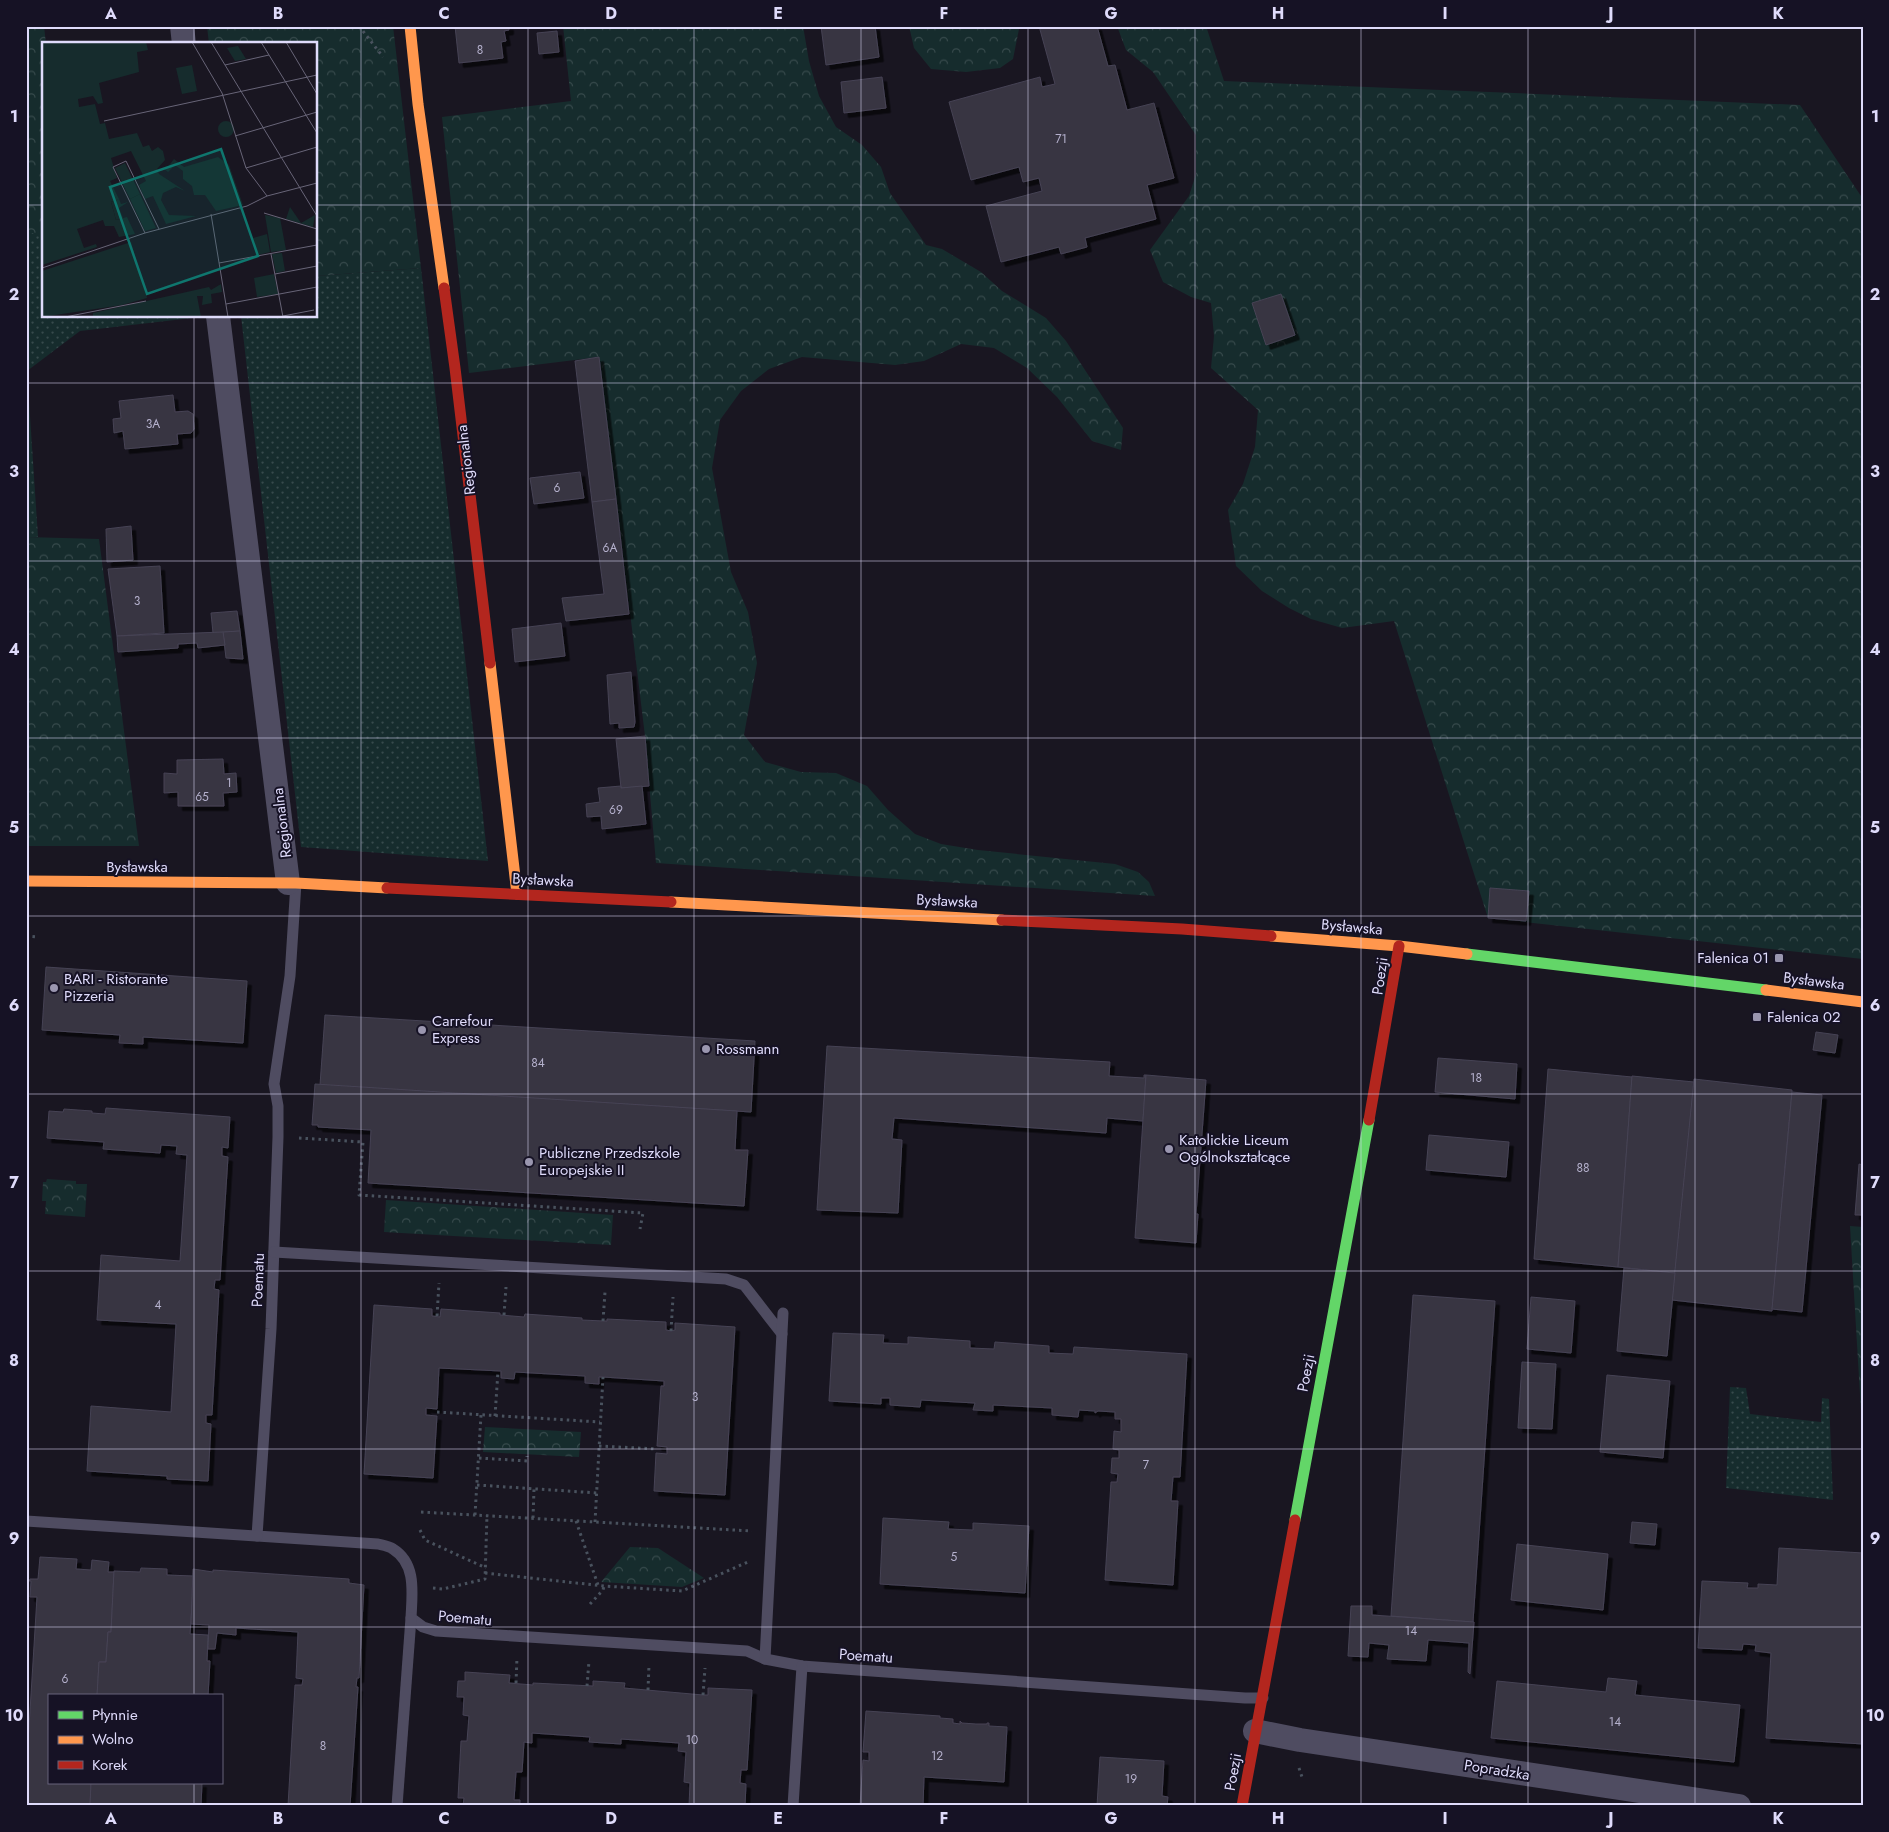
<svg xmlns="http://www.w3.org/2000/svg" width="1889" height="1832" font-family="Jost,sans-serif">
  <style>
    .grass { fill: url(#grass-dots) }
    .forest { fill: url(#forest-crowns) }
    .building { fill: #383442; stroke: #464354; filter: url(#shadow) }
    .lines { fill: none; stroke-linecap: round; stroke-linejoin: round }
    .path { stroke: #49525e; stroke-width: 3; stroke-dasharray: 2.5 4; stroke-linecap: butt }
    .lane { stroke: #4f4c61; stroke-width: 11 }
    .street { stroke: #4f4c61; stroke-width: 24 }
    .fast { stroke: #63d668; stroke-width: 11 }
    .slow { stroke: #ff974d; stroke-width: 11 }
    .jam { stroke: #b3261e; stroke-width: 11 }
    .grid { fill: none; stroke: #dfdbfb; stroke-width: 1; stroke-opacity: 0.55 }
    .poi-dot { fill: #9a96af; stroke: #161225; stroke-width: 2 }
    .labels { text-anchor: middle; dominant-baseline: central; stroke-width: 4; stroke-linejoin: round; paint-order: stroke }
    .number-label { font-size: 12px; fill: #b5b1cd }
    .street-label { font-size: 15px; fill: #dfdbfb; stroke: #161225 }
    .poi-label { font-size: 15px; fill: #dfdbfb; stroke: #161225; text-anchor: start }
    .inset-road { fill: none; stroke: #686578; stroke-width: 1 }
    .view { fill: #0f766e; fill-opacity: 0.15; stroke: #0f766e; stroke-width: 2.5 }
    .inset-edge { fill: none; stroke: #dfdbfb; stroke-width: 2.5 }
    .neatline { fill: none; stroke: #dfdbfb; stroke-width: 2 }
    .grid-label { font-size: 16px; text-anchor: middle; font-weight: bold; fill: #dfdbfb }
  </style>
  <defs>
    <pattern id="grass-dots" width="8" height="8" patternUnits="userSpaceOnUse" patternTransform="scale(1.25)"><rect width="8" height="8" fill="#162c2d"/><path d="M2 2h.1M6 6h.1" fill="none" stroke="#374a4c" stroke-width="1.8" stroke-linecap="round"/></pattern>
    <pattern id="forest-crowns" width="20" height="18" patternUnits="userSpaceOnUse" patternTransform="scale(1.25)"><rect width="20" height="18" fill="#162c2d"/><path d="M2 6a3 3 0 1 1 6 0M12 15a3 3 0 1 1 6 0" fill="none" stroke="#374a4c"/></pattern>
    <filter id="shadow"><feDropShadow dx="4.5" dy="4.5" stdDeviation="0" flood-color="#0009"/></filter>
  </defs>
  <rect width="100%" height="100%" fill="#191621"/>
  <g class="grass">
    <polygon points="26,233 44,233 44,316 192,316 192,318 80,331 27,371 38,537 26,537"/>
    <polygon points="421,268 488,861 301,847 241,316 316,316 316,276"/>
    <polygon points="1730,1387 1746,1388 1750,1414 1821,1422 1822,1398 1829,1399 1833,1500 1726,1488"/>
  </g>
  <g class="forest">
    <polygon points="26,26 44,26 46,44 44,44 44,233 26,233"/>
    <polygon points="207,26 393,26 421,268 316,276 316,44 209,44"/>
    <polygon points="563,26 803,26 809,61 819,96 836,127 862,145 881,167 890,193 926,245 942,249 981,272 1002,291 1046,318 1066,341 1123,428 1121,450 1092,441 1057,397 1027,368 994,348 961,344 924,361 895,365 802,357 769,369 741,391 720,420 712,468 731,572 748,612 757,663 744,735 765,762 801,772 836,773 867,786 888,810 915,834 941,844 978,850 1115,864 1138,872 1149,882 1155,896 656,863 645,736 599,357 469,373 442,117 571,101"/>
    <polygon points="909,26 1022,26 1019,29 1013,59 1000,68 966,72 931,69 914,48"/>
    <polygon points="1117,26 1206,26 1224,81 1800,105 1863,199 1863,959 1488,918 1394,621 1342,628 1311,619 1289,608 1262,591 1236,566 1228,510 1243,484 1255,447 1258,410 1211,368 1214,336 1211,303 1191,297 1163,282 1150,250 1189,196 1196,174 1196,135 1153,72 1126,50"/>
    <polygon points="26,537 99,539 139,846 26,846"/>
    <polygon points="47,1179 76,1181 76,1184 87,1184 85,1217 45,1214 46,1201 42,1201 43,1182 46,1182"/>
    <polygon points="386,1200 613,1215 611,1245 384,1232"/>
    <polygon points="1850,1226 1863,1227 1863,1445"/>
    <polygon points="485,1427 581,1432 579,1457 483,1452"/>
    <polygon points="630,1547 658,1548 704,1578 682,1587 601,1582"/>
  </g>
  <g class="building">
    <polygon points="455,26 509,26 509,30 504,31 506,41 501,42 503,58 459,63"/>
    <polygon points="821,26 875,26 879,57 826,65"/>
    <polygon points="1039,26 1097,26 1108,66 1115,65 1127,110 1154,103 1174,178 1147,185 1156,219 1085,238 1087,247 1061,254 1059,247 1001,262 986,206 1042,191 1039,178 1023,182 1019,167 971,180 949,102 1040,77 1042,87 1055,84"/>
    <polygon points="557,31 559,52 539,54 537,33"/>
    <polygon points="882,77 886,108 844,113 841,82"/>
    <polygon points="1281,294 1295,335 1266,345 1252,303"/>
    <polygon points="599,357 616,499 592,502 575,361"/>
    <polygon points="173,395 175,412 188,411 193,414 194,429 191,433 177,434 178,444 125,449 123,431 114,433 113,419 121,418 119,401"/>
    <polygon points="580,472 584,498 534,504 530,478"/>
    <polygon points="616,499 629,614 566,621 562,598 604,594 592,502"/>
    <polygon points="131,526 133,560 107,562 106,529"/>
    <polygon points="160,566 164,633 117,636 108,569"/>
    <polygon points="237,611 240,631 213,633 211,613"/>
    <polygon points="561,623 565,656 515,662 512,629"/>
    <polygon points="240,631 243,659 226,658 223,632"/>
    <polygon points="223,632 225,645 198,648 197,643 178,644 178,648 118,652 117,636"/>
    <polygon points="631,672 635,722 634,727 619,728 619,723 610,724 607,675"/>
    <polygon points="645,736 649,786 621,788 616,739"/>
    <polygon points="223,759 224,774 236,773 237,792 223,793 224,806 178,806 178,792 164,793 164,773 177,774 177,760"/>
    <polygon points="621,786 621,788 642,786 646,824 602,829 601,816 587,817 586,804 600,802 598,788"/>
    <polygon points="1490,888 1529,891 1526,921 1488,918"/>
    <polygon points="46,967 247,981 243,1043 143,1037 143,1044 119,1043 120,1035 42,1030"/>
    <polygon points="325,1015 755,1041 751,1112 320,1085"/>
    <polygon points="1816,1032 1838,1035 1835,1053 1813,1050"/>
    <polygon points="827,1046 1110,1062 1109,1076 1144,1078 1144,1075 1146,1075 1143,1121 1107,1118 1106,1133 894,1118 892,1139 902,1140 898,1213 817,1210"/>
    <polygon points="1438,1058 1517,1064 1515,1099 1435,1092"/>
    <polygon points="1548,1069 1632,1077 1618,1267 1534,1259"/>
    <polygon points="1146,1075 1206,1080 1196,1214 1198,1214 1196,1243 1135,1238"/>
    <polygon points="1632,1076 1694,1082 1675,1273 1618,1267"/>
    <polygon points="1694,1079 1792,1090 1772,1311 1672,1300"/>
    <polygon points="315,1084 737,1111 735,1150 748,1150 744,1206 368,1183 371,1130 318,1127 318,1125 312,1125"/>
    <polygon points="1792,1092 1822,1095 1802,1312 1772,1309"/>
    <polygon points="106,1108 230,1117 228,1148 222,1147 222,1156 228,1157 220,1280 215,1280 214,1289 219,1290 212,1415 206,1415 206,1423 211,1424 208,1481 167,1479 167,1476 87,1471 91,1406 171,1412 176,1324 97,1320 101,1255 180,1261 187,1155 176,1154 177,1146 161,1145 160,1153 103,1149 104,1142 47,1138 49,1111 63,1112 64,1109 92,1111 92,1113 105,1114"/>
    <polygon points="1429,1135 1509,1142 1506,1177 1426,1170"/>
    <polygon points="1859,1164 1863,1165 1863,1215 1855,1215"/>
    <polygon points="1624,1268 1675,1273 1667,1356 1617,1351"/>
    <polygon points="1413,1295 1495,1301 1473,1622 1391,1616"/>
    <polygon points="1531,1297 1575,1301 1571,1353 1527,1349"/>
    <polygon points="374,1305 432,1309 432,1316 440,1317 441,1309 500,1313 500,1315 524,1317 525,1314 582,1318 582,1320 603,1321 607,1321 607,1319 666,1322 666,1330 671,1331 675,1330 675,1323 735,1327 725,1495 654,1491 656,1453 667,1454 667,1447 657,1446 661,1386 664,1386 664,1381 603,1377 599,1377 599,1384 585,1383 585,1376 515,1372 514,1379 501,1378 501,1371 439,1368 437,1409 426,1408 426,1415 437,1416 433,1478 364,1474"/>
    <polygon points="833,1333 884,1335 883,1343 908,1344 908,1337 970,1341 970,1348 994,1349 995,1342 1049,1346 1049,1353 1073,1354 1074,1347 1187,1354 1180,1477 1173,1477 1171,1501 1178,1501 1173,1585 1105,1580 1111,1482 1117,1482 1118,1474 1111,1473 1112,1458 1119,1458 1119,1450 1113,1449 1114,1431 1121,1432 1121,1419 1115,1419 1115,1412 1098,1411 1095,1413 1095,1411 1079,1410 1078,1417 1052,1415 1052,1408 993,1405 993,1411 973,1410 975,1403 921,1400 920,1407 890,1405 890,1398 881,1398 881,1404 829,1401"/>
    <polygon points="1522,1362 1556,1364 1552,1429 1518,1428"/>
    <polygon points="1607,1375 1670,1381 1663,1458 1600,1452"/>
    <polygon points="883,1518 949,1522 948,1529 973,1530 973,1523 1029,1526 1025,1593 880,1584"/>
    <polygon points="1632,1522 1657,1524 1655,1545 1630,1543"/>
    <polygon points="1517,1544 1608,1554 1603,1610 1511,1600"/>
    <polygon points="1779,1548 1863,1553 1863,1744 1766,1738 1771,1653 1755,1651 1756,1645 1743,1644 1742,1650 1698,1648 1702,1581 1748,1583 1747,1588 1758,1588 1758,1584 1777,1585"/>
    <polygon points="40,1557 77,1559 76,1569 91,1570 92,1560 109,1562 108,1572 114,1572 111,1632 108,1632 106,1662 99,1662 97,1696 49,1696 49,1783 91,1783 90,1806 26,1806 26,1776 37,1597 30,1597 31,1581 29,1581 30,1579 38,1579"/>
    <polygon points="141,1568 167,1569 167,1575 194,1576 190,1634 208,1635 207,1661 210,1661 208,1696 97,1696 99,1662 106,1662 108,1632 111,1632 114,1571 140,1572"/>
    <polygon points="193,1569 213,1572 213,1570 349,1579 349,1583 364,1585 359,1678 357,1678 356,1687 358,1687 350,1806 288,1806 295,1685 302,1685 303,1679 296,1678 298,1632 236,1628 236,1635 217,1633 215,1649 208,1649 209,1625 191,1624"/>
    <polygon points="1351,1606 1372,1606 1372,1615 1474,1622 1470,1674 1468,1672 1469,1643 1428,1640 1426,1661 1387,1659 1389,1645 1369,1643 1368,1657 1348,1656"/>
    <polygon points="465,1672 510,1675 509,1683 533,1685 533,1683 593,1686 593,1681 625,1683 624,1688 703,1695 708,1695 708,1688 752,1690 747,1770 741,1770 740,1783 746,1784 745,1806 689,1806 690,1783 684,1782 686,1752 678,1751 679,1743 621,1739 621,1744 589,1742 590,1737 532,1733 532,1743 524,1742 522,1772 516,1772 514,1800 520,1800 520,1806 463,1806 464,1798 458,1798 461,1741 467,1741 469,1716 463,1715 464,1697 457,1697 458,1681 465,1681"/>
    <polygon points="1608,1678 1637,1681 1635,1695 1740,1705 1734,1762 1491,1738 1497,1681 1606,1692"/>
    <polygon points="866,1711 940,1716 940,1718 953,1719 953,1723 960,1724 960,1721 962,1723 976,1724 987,1724 987,1723 989,1723 989,1726 1007,1727 1004,1782 924,1777 923,1806 860,1806 863,1760 869,1761 869,1752 863,1752"/>
    <polygon points="1100,1757 1164,1761 1162,1796 1168,1797 1167,1806 1097,1806"/>
    <polygon points="91,1783 202,1783 201,1806 90,1806"/>
  </g>
  <g class="lines">
    <g class="path">
      <polyline points="359,26 383,57"/>
      <polyline points="26,936 37,937"/>
      <polyline points="299,1138 363,1142 359,1195 643,1213 640,1229"/>
      <polyline points="504,1315 506,1287"/>
      <polyline points="437,1316 439,1283"/>
      <polyline points="603,1321 605,1292"/>
      <polyline points="671,1331 673,1297"/>
      <polyline points="437,1412 600,1422"/>
      <polyline points="495,1416 498,1371"/>
      <polyline points="599,1446 657,1449"/>
      <polyline points="479,1458 527,1461 527,1456"/>
      <polyline points="477,1485 597,1493"/>
      <polyline points="421,1512 752,1531"/>
      <polyline points="475,1515 481,1415"/>
      <polyline points="533,1518 534,1489"/>
      <polyline points="576,1521 598,1585"/>
      <polyline points="595,1522 603,1377"/>
      <polyline points="420,1530 425,1540 486,1568"/>
      <polyline points="485,1573 604,1586 682,1591 750,1561"/>
      <polyline points="433,1588 443,1589 485,1579 487,1515"/>
      <polyline points="590,1604 603,1590 604,1586"/>
      <polyline points="516,1683 517,1657"/>
      <polyline points="587,1686 589,1661"/>
      <polyline points="648,1690 649,1665"/>
      <polyline points="703,1695 705,1668"/>
      <polyline points="1299,1768 1302,1777"/>
    </g>
    <g class="lane">
      <path d="M296,883L290,976L274,1084L278,1106V1137L271,1329L257,1536L378,1544C382,1545 389,1546 393,1549C417,1564 412,1594 411,1618L423,1627L436,1631L747,1651L765,1659L802,1666L1245,1698H1263"/>
      <polyline points="274,1252 726,1279 744,1285 782,1334"/>
      <polyline points="26,1521 257,1536"/>
      <polyline points="765,1659 783,1313"/>
      <polyline points="397,1806 411,1618"/>
      <polyline points="793,1806 802,1666"/>
    </g>
    <g class="street">
      <polyline points="182,26 184,44"/>
      <polyline points="218,316 288,883"/>
      <polyline points="1255,1731 1300,1740 1739,1806"/>
    </g>
    <g class="fast">
      <polyline points="1467,954 1766,990"/>
      <polyline points="1295,1520 1369,1120"/>
    </g>
    <g class="slow">
      <polyline points="410,26 418,104 444,288"/>
      <polyline points="490,663 517,894"/>
      <polyline points="26,881 296,883 387,888"/>
      <polyline points="671,902 1002,920"/>
      <polyline points="1271,936 1399,946 1467,954"/>
      <polyline points="1766,990 1863,1002"/>
    </g>
    <g class="jam">
      <polyline points="444,288 455,368 490,663"/>
      <polyline points="387,888 671,902"/>
      <polyline points="1002,920 1182,929 1271,936"/>
      <polyline points="1369,1120 1399,946"/>
      <polyline points="1242,1806 1295,1520"/>
    </g>
  </g>
  <path class="grid" d="M194,26V44M361,26V1806M528,26V1806M694,26V1806M861,26V1806M1028,26V1806M1195,26V1806M1361,26V1806M1528,26V1806M1695,26V1806M26,205H44M316,205H1863M194,316V1696M26,383H1863M26,561H1863M26,738H1863M26,916H1863M26,1094H1863M26,1271H1863M26,1449H1863M26,1627H1863M194,1783V1806"/>
  <g class="poi-dot">
    <rect x="1774" y="953" width="10" height="10" rx="2.5"/>
    <circle cx="54" cy="988" r="5"/>
    <rect x="1752" y="1012" width="10" height="10" rx="2.5"/>
    <circle cx="422" cy="1030" r="5"/>
    <circle cx="706" cy="1049" r="5"/>
    <circle cx="1169" cy="1149" r="5"/>
    <circle cx="529" cy="1162" r="5"/>
  </g>
  <g class="labels">
    <g class="number-label">
      <text x="480" y="50">8</text>
      <text x="1061" y="139">71</text>
      <text x="153" y="424">3A</text>
      <text x="557" y="488">6</text>
      <text x="610" y="548">6A</text>
      <text x="137" y="601">3</text>
      <text x="229" y="783">1</text>
      <text x="202" y="797">65</text>
      <text x="616" y="810">69</text>
      <text x="538" y="1063">84</text>
      <text x="1476" y="1078">18</text>
      <text x="1583" y="1168">88</text>
      <text x="158" y="1305">4</text>
      <text x="695" y="1397">3</text>
      <text x="1146" y="1465">7</text>
      <text x="954" y="1557">5</text>
      <text x="1411" y="1631">14</text>
      <text x="65" y="1679">6</text>
      <text x="1615" y="1722">14</text>
      <text x="692" y="1740">10</text>
      <text x="323" y="1746">8</text>
      <text x="937" y="1756">12</text>
      <text x="1131" y="1779">19</text>
    </g>
    <g class="street-label">
      <text transform="translate(466 460) rotate(-97)">Regionalna</text>
      <text transform="translate(282 823) rotate(-97)">Regionalna</text>
      <text x="137" y="867">Bysławska</text>
      <text transform="translate(543 880) rotate(3)">Bysławska</text>
      <text transform="translate(947 901) rotate(3)">Bysławska</text>
      <text transform="translate(1352 927) rotate(5)">Bysławska</text>
      <text transform="translate(1380 976) rotate(-82)">Poezji</text>
      <text transform="translate(1814 981) rotate(7)">Bysławska</text>
      <text transform="translate(258 1280) rotate(-88)">Poematu</text>
      <text transform="translate(1306 1373) rotate(-79)">Poezji</text>
      <text transform="translate(465 1618) rotate(5)">Poematu</text>
      <text transform="translate(866 1656) rotate(4)">Poematu</text>
      <text transform="translate(1497 1770) rotate(9)">Popradzka</text>
      <text transform="translate(1233 1772) rotate(-80)">Poezji</text>
    </g>
    <g class="poi-label">
      <text x="1769" y="958" text-anchor="end">Falenica 01</text>
      <text x="64" y="979">BARI - Ristorante<tspan x="64" dy="17">Pizzeria</tspan></text>
      <text x="1767" y="1017">Falenica 02</text>
      <text x="432" y="1021">Carrefour<tspan x="432" dy="17">Express</tspan></text>
      <text x="716" y="1049">Rossmann</text>
      <text x="1179" y="1140">Katolickie Liceum<tspan x="1179" dy="17">Ogólnokształcące</tspan></text>
      <text x="539" y="1153">Publiczne Przedszkole<tspan x="539" dy="17">Europejskie II</tspan></text>
    </g>
  </g>
  <g transform="translate(42 42)">
    <rect width="275" height="275" fill="#191621"/>
    <path d="M196,4L204,17L193,19L185,6ZM176 87a8 8 0 1 1 16 0a8 8 0 1 1-16 0ZM98,152L114,186L103,189L88,157ZM77,157L79,162L86,160L77,166L81,176L74,178L69,160ZM240,211L243,229L234,231L230,212Z" fill="#162c2d"/>
    <path d="M0,0H104L106,8L95,10L97,30L57,41L61,61L56,62L51,54L36,57L37,65L53,62L58,82L63,81L67,97L95,91L101,105L107,103L110,109L116,105L121,109L123,118L115,127L117,132L143,149L134,145L121,151L119,158L127,173L154,174L124,182L111,154L103,157L97,143L104,139L89,109L69,116L75,136L68,139L77,157L69,160L74,178L85,175L93,192L77,195L72,184H63L61,178L35,187L42,206L54,202L55,205L0,223ZM176,115L187,123L201,163L174,169L163,153H152L150,144L141,137V129L133,123L126,130L121,126H125L132,117L142,125ZM83,121L98,152L88,157L73,126ZM248,165L259,181L273,173L271,185L244,177ZM223,173L238,176L244,208L229,210ZM225,192L228,210L216,213L211,196ZM89,200L105,256L80,263L0,275V229ZM232,232L236,252L215,255L212,236ZM179,242L180,250L169,252L170,261L160,263L161,254H155L159,275H51V271L167,245L169,248Z" fill="#162c2d"/>
    <path d="M150,23L155,49L140,52L134,26Z" fill="#162c2d"/>
    <path class="inset-road" d="M150,0L180,51L204,126L225,154M169,0L275,174M219,0L275,91M244,0L275,52M183,23L227,13M62,79L275,33M193,94L275,70M204,126L275,105M222,171L275,187M169,172L186,275M103,191L71,125L84,119L117,187M229,212L241,275M177,221L275,203M0,226L103,191L205,164L225,154L275,141M233,232L275,224M184,262L275,245M241,274L272,268M23,275L104,259"/>
    <path class="view" d="M179,107L216,214L105,252L68,145Z"/>
    <rect width="275" height="275" class="inset-edge"/>
  </g>
  <rect width="1889" height="1832" fill="none" stroke="#161225" stroke-width="55"/>
  <rect x="48" y="1694" width="175" height="90" fill="#161225" stroke="#66627b"/>
  <rect x="58" y="1711" width="25" height="8" fill="#63d668" stroke="#66627b"/>
  <text x="92" y="1720" font-size="15" fill="#dfdbfb">Płynnie</text>
  <rect x="58" y="1736" width="25" height="8" fill="#ff974d" stroke="#66627b"/>
  <text x="92" y="1744" font-size="15" fill="#dfdbfb">Wolno</text>
  <rect x="58" y="1761" width="25" height="8" fill="#b3261e" stroke="#66627b"/>
  <text x="92" y="1770" font-size="15" fill="#dfdbfb">Korek</text>
  <rect x="28" y="28" width="1834" height="1776" class="neatline"/>
  <g class="grid-label">
    <text x="111" y="19">A</text>
    <text x="278" y="19">B</text>
    <text x="444" y="19">C</text>
    <text x="611" y="19">D</text>
    <text x="778" y="19">E</text>
    <text x="944" y="19">F</text>
    <text x="1111" y="19">G</text>
    <text x="1278" y="19">H</text>
    <text x="1445" y="19">I</text>
    <text x="1611" y="19">J</text>
    <text x="1778" y="19">K</text>
    <text x="14" y="122">1</text>
    <text x="1875" y="122">1</text>
    <text x="14" y="300">2</text>
    <text x="1875" y="300">2</text>
    <text x="14" y="477">3</text>
    <text x="1875" y="477">3</text>
    <text x="14" y="655">4</text>
    <text x="1875" y="655">4</text>
    <text x="14" y="833">5</text>
    <text x="1875" y="833">5</text>
    <text x="14" y="1011">6</text>
    <text x="1875" y="1011">6</text>
    <text x="14" y="1188">7</text>
    <text x="1875" y="1188">7</text>
    <text x="14" y="1366">8</text>
    <text x="1875" y="1366">8</text>
    <text x="14" y="1544">9</text>
    <text x="1875" y="1544">9</text>
    <text x="14" y="1721">10</text>
    <text x="1875" y="1721">10</text>
    <text x="111" y="1824">A</text>
    <text x="278" y="1824">B</text>
    <text x="444" y="1824">C</text>
    <text x="611" y="1824">D</text>
    <text x="778" y="1824">E</text>
    <text x="944" y="1824">F</text>
    <text x="1111" y="1824">G</text>
    <text x="1278" y="1824">H</text>
    <text x="1445" y="1824">I</text>
    <text x="1611" y="1824">J</text>
    <text x="1778" y="1824">K</text>
  </g>
</svg>
